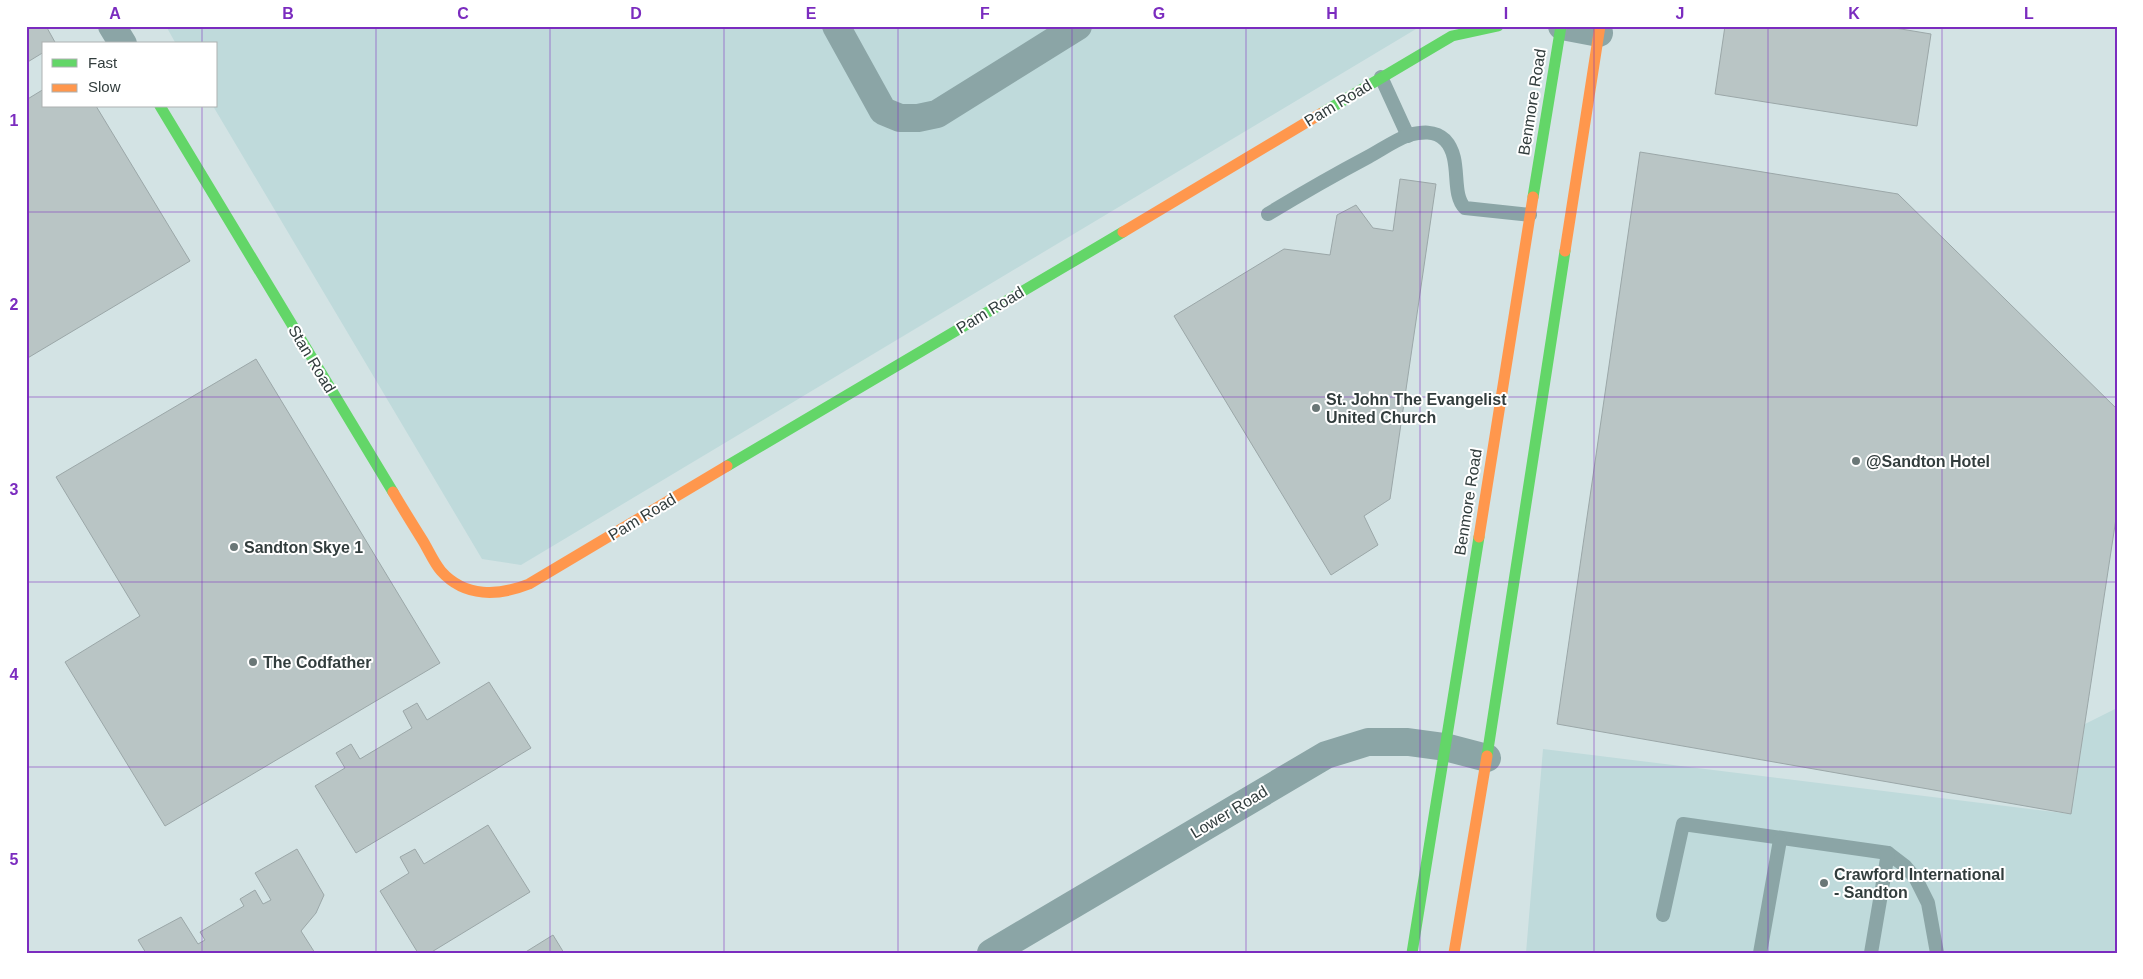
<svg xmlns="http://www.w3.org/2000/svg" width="2143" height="979" font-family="Arial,sans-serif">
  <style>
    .built { fill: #bfdadb }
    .building { fill: #b9c5c5; stroke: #9ba7a8 }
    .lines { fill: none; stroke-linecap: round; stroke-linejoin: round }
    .lane { stroke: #8ba5a6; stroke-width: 14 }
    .street { stroke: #8ba5a6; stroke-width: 28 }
    .fast { stroke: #63d668; stroke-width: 11 }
    .slow { stroke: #ff974d; stroke-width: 11 }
    .grid { fill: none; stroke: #7b2cbf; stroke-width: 1; stroke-opacity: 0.55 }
    .poi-dot { fill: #6a7777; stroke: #fff; stroke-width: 2 }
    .labels { text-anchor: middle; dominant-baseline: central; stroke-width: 4; stroke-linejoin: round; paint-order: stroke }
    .street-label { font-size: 16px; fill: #323d3d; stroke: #fff }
    .poi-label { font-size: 16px; font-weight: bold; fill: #323d3d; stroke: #fff; text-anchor: start }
    .neatline { fill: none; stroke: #7b2cbf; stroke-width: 2 }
    .grid-label { font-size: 16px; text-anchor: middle; font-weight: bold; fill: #7b2cbf }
  </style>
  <rect width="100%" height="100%" fill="#d3e3e4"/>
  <g class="built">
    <polygon points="166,26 1421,26 521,565 482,559 213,106 216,106 216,44 176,44"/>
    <polygon points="2117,708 2117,953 1526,953 1543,749 2071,814 2085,724"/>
  </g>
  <g class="building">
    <polygon points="26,26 46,26 56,44 44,44 44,52 26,63"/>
    <polygon points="1725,26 1883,26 1931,34 1917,126 1715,94"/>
    <polygon points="44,89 44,106 96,106 190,261 26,359 26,100"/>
    <polygon points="1640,152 1898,194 2117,409 2117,512 2071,814 1557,724"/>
    <polygon points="1400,179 1436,184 1390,499 1364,516 1378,545 1331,575 1174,316 1284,249 1330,255 1337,215 1356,205 1373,228 1393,231"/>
    <polygon points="256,359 440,663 165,826 65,662 140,616 56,477"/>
    <polygon points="489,682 531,748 356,853 315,786 345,768 336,753 351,744 360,759 412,728 403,711 417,703 427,720"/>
    <polygon points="488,825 530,892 430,953 418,953 380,891 409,873 400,857 415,849 424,864"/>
    <polygon points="297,849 324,895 316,913 301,931 315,953 146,953 138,940 181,917 198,944 205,940 200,932 244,906 240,899 255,890 263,904 271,900 255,873"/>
    <polygon points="553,935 564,953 524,953"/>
  </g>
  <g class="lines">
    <g class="lane">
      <polyline points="1381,77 1408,136"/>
      <path d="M1268,214C1301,194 1334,175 1368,157C1381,150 1395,140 1409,135C1421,132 1435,130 1445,140C1463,159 1450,193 1465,208L1530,215"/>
      <polyline points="1663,915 1683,824 1888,853 1905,866 1916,879 1928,903 1937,953"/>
      <polyline points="1760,953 1780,840"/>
      <polyline points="1871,953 1888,853"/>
    </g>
    <g class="street">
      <polyline points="112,26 123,44"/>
      <polyline points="836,26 883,111 900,118 918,118 937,114 1078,26"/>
      <polyline points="1562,26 1599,33"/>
      <polyline points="991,953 1326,755 1368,742 1408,742 1445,747 1487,758"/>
    </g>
    <g class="fast">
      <polyline points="160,106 393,492"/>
      <polyline points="1322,113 1452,36 1498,26"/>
      <polyline points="1533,197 1561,26"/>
      <polyline points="727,466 1123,232"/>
      <polyline points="1487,756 1565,251"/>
      <polyline points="1412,953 1479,537"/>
    </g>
    <g class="slow">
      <polyline points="1123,232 1322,113"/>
      <polyline points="1565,251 1600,26"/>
      <path d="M393,492C403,509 413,525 423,541C429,551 434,563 441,571C465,598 499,596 529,584L727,466"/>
      <polyline points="1479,537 1533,197"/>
      <polyline points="1454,953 1487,756"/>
    </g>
  </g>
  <path class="grid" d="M202,26V44M376,26V953M550,26V953M724,26V953M898,26V953M1072,26V953M1246,26V953M1420,26V953M1594,26V953M1768,26V953M1942,26V953M202,106V953M26,212H2117M26,397H2117M26,582H2117M26,767H2117"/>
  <g class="poi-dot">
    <circle cx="1316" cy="408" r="5"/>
    <circle cx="1856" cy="461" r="5"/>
    <circle cx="234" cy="547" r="5"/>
    <circle cx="253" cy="662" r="5"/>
    <circle cx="1824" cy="883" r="5"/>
  </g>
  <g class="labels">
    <g class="street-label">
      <text transform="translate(1532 102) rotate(-81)">Benmore Road</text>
      <text transform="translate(1338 103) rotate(-31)">Pam Road</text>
      <text transform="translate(990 310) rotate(-31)">Pam Road</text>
      <text transform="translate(312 359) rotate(59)">Stan Road</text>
      <text transform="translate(1468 502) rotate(-81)">Benmore Road</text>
      <text transform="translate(642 517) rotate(-31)">Pam Road</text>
      <text transform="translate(1229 812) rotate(-31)">Lower Road</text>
    </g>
    <g class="poi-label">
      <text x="1326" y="399">St. John The Evangelist<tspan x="1326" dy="18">United Church</tspan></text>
      <text x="1866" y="461">@Sandton Hotel</text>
      <text x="244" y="547">Sandton Skye 1</text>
      <text x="263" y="662">The Codfather</text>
      <text x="1834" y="874">Crawford International<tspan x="1834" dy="18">- Sandton</tspan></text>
    </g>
  </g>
  <rect width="2143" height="979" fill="none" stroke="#ffffff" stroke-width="55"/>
  <rect x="42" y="42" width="175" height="65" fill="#ffffff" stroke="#adb1b1"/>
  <rect x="52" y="59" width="25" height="8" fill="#63d668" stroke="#adb1b1"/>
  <text x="88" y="68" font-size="15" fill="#323d3d">Fast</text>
  <rect x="52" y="84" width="25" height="8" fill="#ff974d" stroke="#adb1b1"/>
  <text x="88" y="92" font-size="15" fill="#323d3d">Slow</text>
  <rect x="28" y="28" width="2088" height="924" class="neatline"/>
  <g class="grid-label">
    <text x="115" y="19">A</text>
    <text x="288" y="19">B</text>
    <text x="463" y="19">C</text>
    <text x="636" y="19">D</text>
    <text x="811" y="19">E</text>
    <text x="985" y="19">F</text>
    <text x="1159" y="19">G</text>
    <text x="1332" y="19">H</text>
    <text x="1506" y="19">I</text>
    <text x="1680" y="19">J</text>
    <text x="1854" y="19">K</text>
    <text x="2029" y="19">L</text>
    <text x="14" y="126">1</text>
    <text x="14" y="310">2</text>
    <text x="14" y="495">3</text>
    <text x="14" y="680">4</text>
    <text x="14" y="865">5</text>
  </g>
</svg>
